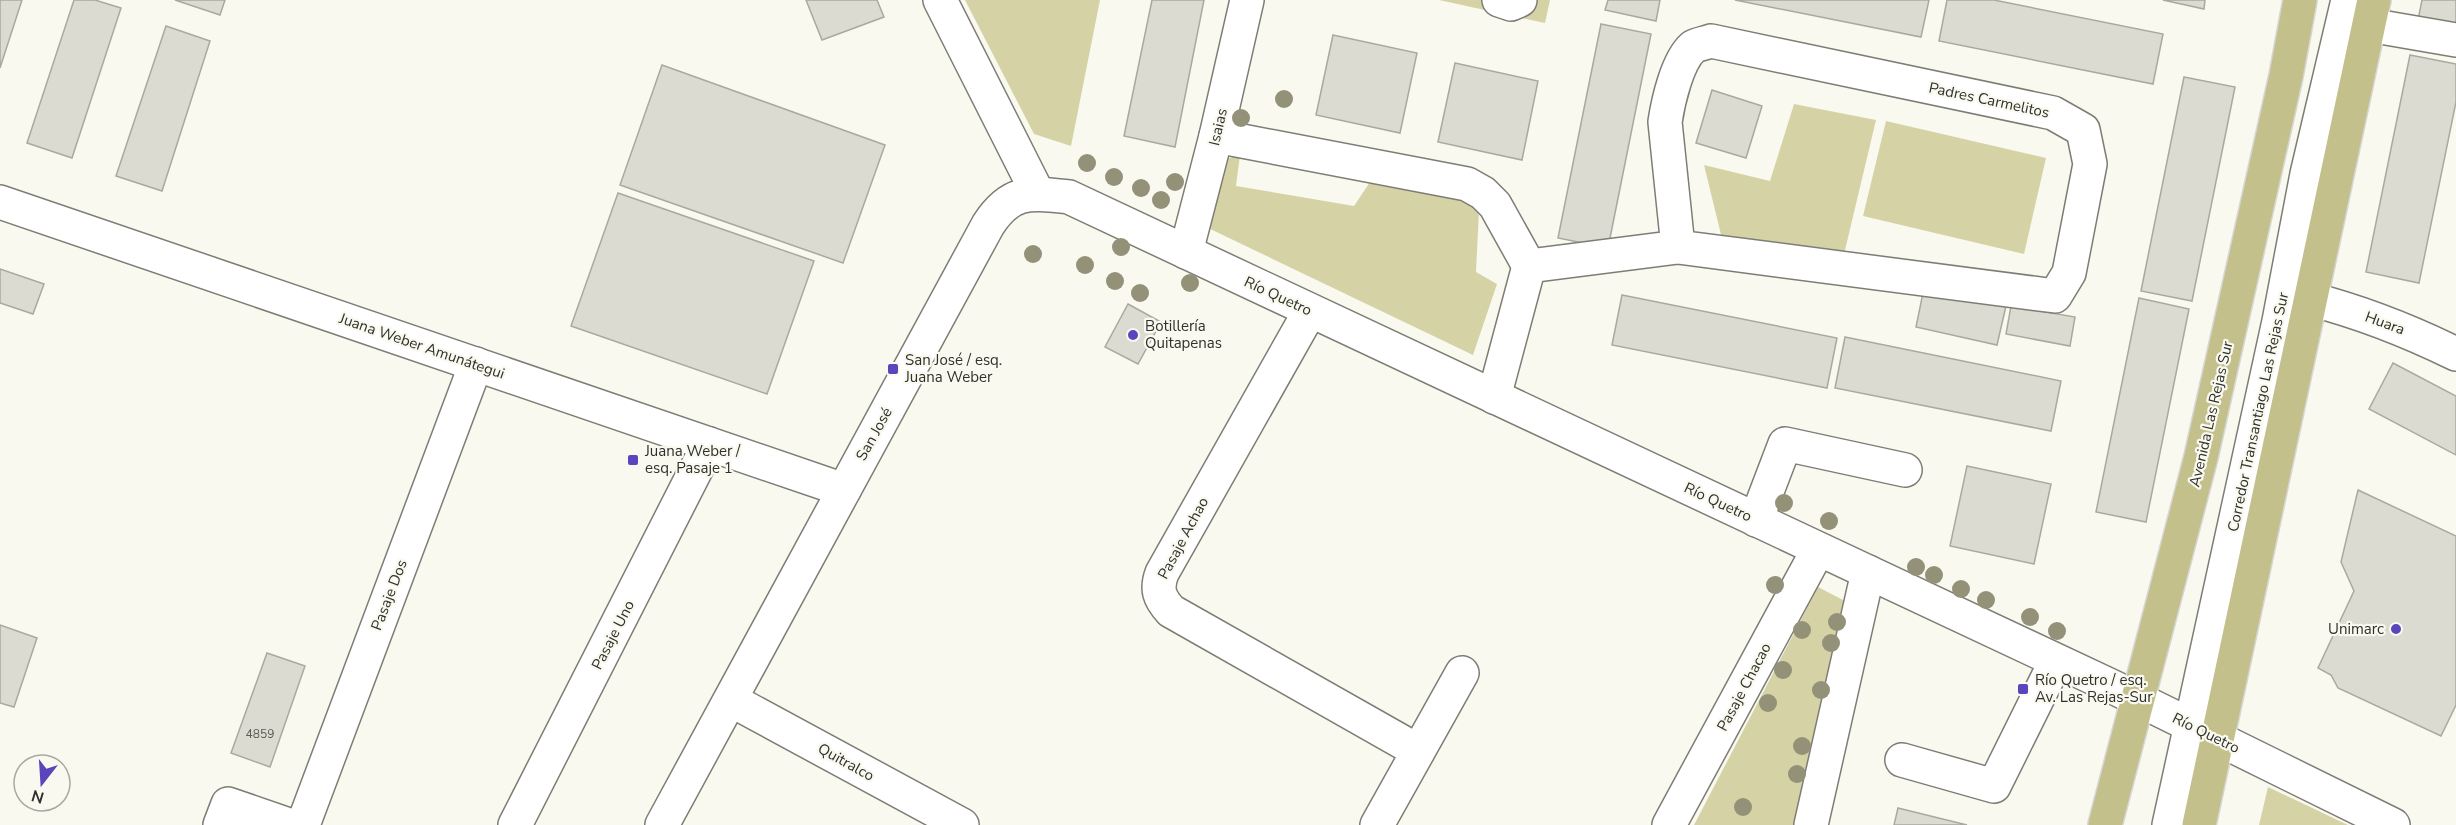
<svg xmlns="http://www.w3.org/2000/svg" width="2456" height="825" font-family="'Nunito Sans',sans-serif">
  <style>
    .green { fill: #d5d3a6 }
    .building { fill: #dbdbd2; stroke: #a9a9a0; stroke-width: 1.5 }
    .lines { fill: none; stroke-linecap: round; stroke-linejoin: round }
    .minor-casing { stroke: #7e7d75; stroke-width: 36 }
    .major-casing { stroke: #d6d6d5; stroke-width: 36 }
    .minor { stroke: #fff; stroke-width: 33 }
    .major { stroke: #c4c08b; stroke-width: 33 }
    .tree { fill: #939177 }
    .poi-dot { fill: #5a45bd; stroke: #f9f9f0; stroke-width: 2 }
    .labels { text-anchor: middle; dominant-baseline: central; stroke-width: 4.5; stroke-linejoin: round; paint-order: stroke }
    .number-label { font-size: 12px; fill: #5b5b56 }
    .street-label { font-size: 15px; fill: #30302c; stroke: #f9f9f0 }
    .poi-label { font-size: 15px; fill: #30302c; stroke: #f9f9f0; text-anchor: start }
  </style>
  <rect width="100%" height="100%" fill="#f9f9f0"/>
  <g class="green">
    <polygon points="965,0 1100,0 1071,146 1034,134"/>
    <polygon points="1439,0 1550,0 1545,23"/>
    <polygon points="1794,104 1876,120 1841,267 1725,251 1704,165 1770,181"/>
    <polygon points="1886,121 2046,158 2024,254 1863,216"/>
    <polygon points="1240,155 1236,186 1354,206 1370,182 1378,178 1470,198 1479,210 1476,272 1497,284 1473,355 1204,226 1217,162"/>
    <polygon points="1818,587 1868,613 1820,825 1694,825"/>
    <polygon points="2268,787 2348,825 2259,825"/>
  </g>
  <g class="building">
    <polygon points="0,0 22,0 0,68"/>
    <polygon points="74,0 95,0 121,8 72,158 27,143"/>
    <polygon points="175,0 225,0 220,15"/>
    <polygon points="806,0 877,0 884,17 822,40"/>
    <polygon points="1152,0 1204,0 1175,147 1124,136"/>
    <polygon points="1608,0 1660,0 1656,21 1605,10"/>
    <polygon points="1735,0 1929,0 1921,37"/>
    <polygon points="1947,0 1994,0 2163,34 2153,84 1939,41"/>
    <polygon points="2163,0 2205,0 2204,9"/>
    <polygon points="2422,0 2456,0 2456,33 2417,25"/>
    <polygon points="1601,24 1651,34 1608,248 1558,238"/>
    <polygon points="166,26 210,41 162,191 116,176"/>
    <polygon points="1333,35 1417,53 1400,133 1316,115"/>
    <polygon points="2410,55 2456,64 2456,102 2419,283 2366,272"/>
    <polygon points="1455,63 1538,81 1522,160 1438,142"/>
    <polygon points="662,65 885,145 843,263 620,185"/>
    <polygon points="2184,77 2235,87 2192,301 2141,291"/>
    <polygon points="1712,90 1762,106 1746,158 1696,143"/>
    <polygon points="618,193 814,261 767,394 571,326"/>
    <polygon points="0,269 44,284 33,314 0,303"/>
    <polygon points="1924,288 2006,306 1997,345 1916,327"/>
    <polygon points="1622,295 1837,338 1827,388 1612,345"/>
    <polygon points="2139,298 2189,309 2146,522 2096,512"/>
    <polygon points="1128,304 1161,322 1138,364 1105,347"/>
    <polygon points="2011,306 2075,317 2070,346 2006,334"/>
    <polygon points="1845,337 2061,381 2051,431 1835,388"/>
    <polygon points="2393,363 2456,396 2456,455 2369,409"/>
    <polygon points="1967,466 2051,484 2034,564 1950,546"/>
    <polygon points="2358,490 2456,536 2456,705 2441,736 2338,688 2331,675 2318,668 2354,591 2341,562"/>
    <polygon points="0,625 37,638 14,707 0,703"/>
    <polygon points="267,653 305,666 270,767 231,753"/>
    <polygon points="1898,808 1967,825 1894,825"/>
  </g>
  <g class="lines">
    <g class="minor-casing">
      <g id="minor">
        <polyline points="940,0 1038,194"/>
        <polyline points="1499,0 1511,4 1520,0"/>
        <polyline points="2369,25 2456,40"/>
        <polyline points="1216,136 1467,184 1483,193 1495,205 1529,266"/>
        <polyline points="0,202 844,490"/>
        <polyline points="1186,252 1216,136 1247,0"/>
        <path d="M2310,299C2361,312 2409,331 2456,354"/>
        <path d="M1310,311L1162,573C1156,589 1159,598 1171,611L1418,751"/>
        <path d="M1494,397L1529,266L1678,247L2055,296L2069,273L2090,164L2083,130L2053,113L1711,41C1706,43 1698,44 1693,47C1677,61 1668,102 1665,122L1678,247"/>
        <polyline points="1756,520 1785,444 1905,470"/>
        <polyline points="731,700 962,825"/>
        <polyline points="1902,760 1994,786 2056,661"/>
        <polyline points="220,825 228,804 289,825"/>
        <polyline points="303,825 476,364"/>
        <polyline points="515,825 709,444"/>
        <path d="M662,825L988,225C1011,189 1031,193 1069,197L2113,687L2393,825"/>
        <polyline points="1377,825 1462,673"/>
        <polyline points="1669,825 1818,550"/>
        <polyline points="1811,825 1868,572"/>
        <polyline points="2169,825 2279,321 2307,174 2348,0"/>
      </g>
    </g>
    <g class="major-casing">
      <g id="major">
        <polyline points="2105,825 2201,457 2286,76 2300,0"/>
        <polyline points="2199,825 2374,0"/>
      </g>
    </g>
    <use href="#minor" class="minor"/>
    <use href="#major" class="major"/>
  </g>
  <g class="tree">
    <circle cx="1284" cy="99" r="9"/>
    <circle cx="1241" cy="118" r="9"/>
    <circle cx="1087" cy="163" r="9"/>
    <circle cx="1114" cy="177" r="9"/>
    <circle cx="1175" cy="182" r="9"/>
    <circle cx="1141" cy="188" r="9"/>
    <circle cx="1161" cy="200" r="9"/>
    <circle cx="1121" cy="247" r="9"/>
    <circle cx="1033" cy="254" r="9"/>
    <circle cx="1085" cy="265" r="9"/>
    <circle cx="1115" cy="281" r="9"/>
    <circle cx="1190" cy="283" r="9"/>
    <circle cx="1140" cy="293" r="9"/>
    <circle cx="1784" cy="503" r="9"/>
    <circle cx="1829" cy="521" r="9"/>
    <circle cx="1916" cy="567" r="9"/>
    <circle cx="1934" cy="575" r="9"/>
    <circle cx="1775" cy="585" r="9"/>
    <circle cx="1961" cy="589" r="9"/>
    <circle cx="1986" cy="600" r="9"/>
    <circle cx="2030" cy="617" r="9"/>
    <circle cx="1837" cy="622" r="9"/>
    <circle cx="1802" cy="630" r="9"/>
    <circle cx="2057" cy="631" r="9"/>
    <circle cx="1831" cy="643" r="9"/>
    <circle cx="1783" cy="670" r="9"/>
    <circle cx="1821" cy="690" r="9"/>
    <circle cx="1768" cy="703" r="9"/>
    <circle cx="1802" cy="746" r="9"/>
    <circle cx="1797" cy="774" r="9"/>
    <circle cx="1743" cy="807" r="9"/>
  </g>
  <g class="poi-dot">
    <circle cx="1133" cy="335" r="6"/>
    <rect x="887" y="363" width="12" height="12" rx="3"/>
    <rect x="627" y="454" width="12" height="12" rx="3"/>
    <circle cx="2396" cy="629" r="6"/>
    <rect x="2017" y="683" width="12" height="12" rx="3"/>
  </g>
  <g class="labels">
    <g class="number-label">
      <text x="260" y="734">4859</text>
    </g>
    <g class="street-label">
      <text transform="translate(1989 100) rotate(12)">Padres Carmelitos</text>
      <text transform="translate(1218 127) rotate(-77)">Isaias</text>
      <text transform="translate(1278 296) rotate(25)">Río Quetro</text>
      <text transform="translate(2385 323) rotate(20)">Huara</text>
      <text transform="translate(422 346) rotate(19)">Juana Weber Amunátegui</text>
      <text transform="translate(2258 412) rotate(-78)">Corredor Transantiago Las Rejas Sur</text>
      <text transform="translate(2211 414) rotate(-77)">Avenida Las Rejas Sur</text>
      <text transform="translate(874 434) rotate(-61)">San José</text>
      <text transform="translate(1718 502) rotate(25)">Río Quetro</text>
      <text transform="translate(1183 538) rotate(-62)">Pasaje Achao</text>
      <text transform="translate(389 595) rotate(-69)">Pasaje Dos</text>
      <text transform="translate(613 635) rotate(-63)">Pasaje Uno</text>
      <text transform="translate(1744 687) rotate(-62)">Pasaje Chacao</text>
      <text transform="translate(2206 733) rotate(26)">Río Quetro</text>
      <text transform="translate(846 762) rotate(29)">Quitralco</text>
    </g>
    <g class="poi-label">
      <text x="1145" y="326">Botillería<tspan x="1145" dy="17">Quitapenas</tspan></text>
      <text x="905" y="360">San José / esq.<tspan x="905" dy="17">Juana Weber</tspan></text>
      <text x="645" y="451">Juana Weber /<tspan x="645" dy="17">esq. Pasaje 1</tspan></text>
      <text x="2384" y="629" text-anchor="end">Unimarc</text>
      <text x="2035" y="680">Río Quetro / esq.<tspan x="2035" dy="17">Av. Las Rejas-Sur</tspan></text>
    </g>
  </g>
  <g transform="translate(42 783) rotate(197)"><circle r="28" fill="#f9f9f0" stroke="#a9a9a2" stroke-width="1.5"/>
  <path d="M0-4.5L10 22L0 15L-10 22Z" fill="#5a45bd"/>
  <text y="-9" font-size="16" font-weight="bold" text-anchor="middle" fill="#30302c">N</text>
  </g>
</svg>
